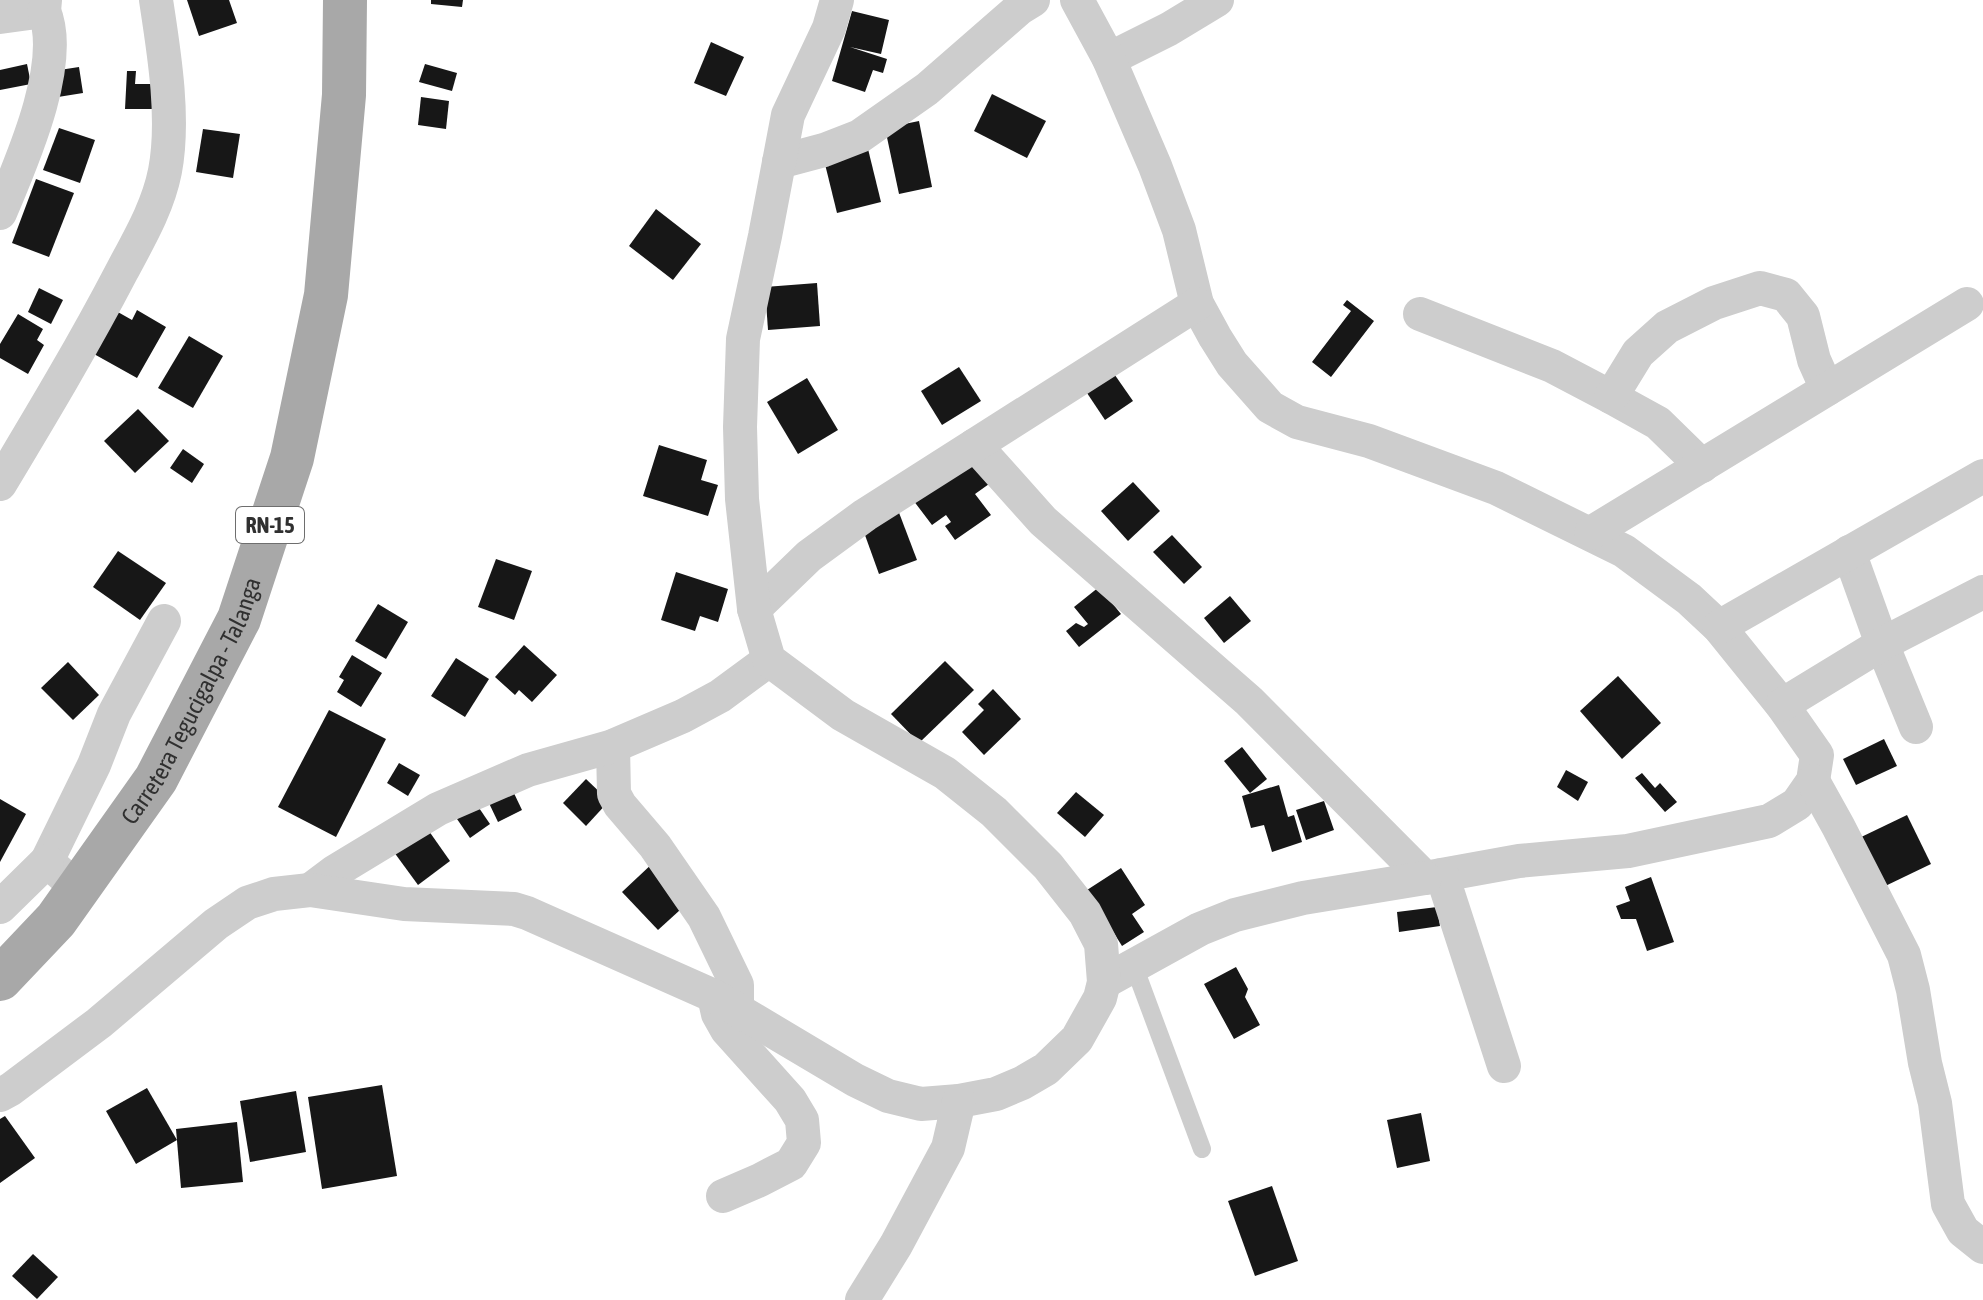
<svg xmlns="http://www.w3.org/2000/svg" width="1983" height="1300" font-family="'Asap Condensed',sans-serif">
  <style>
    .building { fill: #171717 }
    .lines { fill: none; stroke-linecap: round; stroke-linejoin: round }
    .service { stroke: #cdcdcd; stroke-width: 18 }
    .minor { stroke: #cdcdcd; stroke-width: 34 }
    .primary { stroke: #a8a8a8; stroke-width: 44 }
    .labels { text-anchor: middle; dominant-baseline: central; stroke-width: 8; stroke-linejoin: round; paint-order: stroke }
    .shield { fill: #fff; stroke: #6e6e6e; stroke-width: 2 }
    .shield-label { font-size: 22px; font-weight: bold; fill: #303030 }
    .street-label { font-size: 24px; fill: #303030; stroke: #fff }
  </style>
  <rect width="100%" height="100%" fill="#fff"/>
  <g class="building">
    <polygon points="187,0 229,0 237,23 199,36"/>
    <polygon points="431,0 463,0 462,7 431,4"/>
    <polygon points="852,11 889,20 881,54 850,47 887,59 883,73 873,70 865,92 832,81"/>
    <polygon points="711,42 744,57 726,96 694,83"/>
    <polygon points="27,64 31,84 0,90 0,70"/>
    <polygon points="425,64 457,73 452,91 419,82"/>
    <polygon points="79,67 83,93 58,97 53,71"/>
    <polygon points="127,71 136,71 135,84 156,84 155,109 125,109"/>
    <polygon points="992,94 1046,121 1027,158 974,131"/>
    <polygon points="421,97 449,101 446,129 418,125"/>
    <polygon points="919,121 932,187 899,194 885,128"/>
    <polygon points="59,128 95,140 80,183 43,170"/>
    <polygon points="203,129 240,134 233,178 196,172"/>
    <polygon points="868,149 881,202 837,213 824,160"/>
    <polygon points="36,179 74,193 49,257 12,243"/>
    <polygon points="656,209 701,244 673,280 629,246"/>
    <polygon points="817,283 820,326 768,330 765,287"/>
    <polygon points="39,288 63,300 51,324 28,312"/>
    <polygon points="1347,300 1374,321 1331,377 1312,362 1351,311 1343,305"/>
    <polygon points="109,307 132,320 137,310 166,327 137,378 85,349"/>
    <polygon points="18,314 43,329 37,340 44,345 28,374 0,358 0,344"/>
    <polygon points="189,336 223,356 193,408 158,388"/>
    <polygon points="959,367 981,401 942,425 921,391"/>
    <polygon points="1110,368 1133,401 1105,420 1083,387"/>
    <polygon points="807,378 838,430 798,454 767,402"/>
    <polygon points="138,409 169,441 135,473 104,441"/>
    <polygon points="659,445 707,460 701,480 718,485 708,516 643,496"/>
    <polygon points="183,449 204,464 192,483 170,468"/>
    <polygon points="974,450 996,479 975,494 991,515 955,540 945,526 951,522 946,515 932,525 910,496"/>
    <polygon points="1133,482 1160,511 1128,541 1101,511"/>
    <polygon points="898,510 917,560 879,574 861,524"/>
    <polygon points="1172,535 1202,567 1184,584 1153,552"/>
    <polygon points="118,551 166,583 140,620 93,587"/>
    <polygon points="496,559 532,571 514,620 478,607"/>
    <polygon points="676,572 728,589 718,622 700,616 695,631 661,620"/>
    <polygon points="1099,587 1121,614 1079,647 1066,631 1076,623 1084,627 1088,624 1074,607"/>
    <polygon points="1230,596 1251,621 1224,643 1204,618"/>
    <polygon points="378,604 408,622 386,659 355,641"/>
    <polygon points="524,645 557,675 532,702 519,690 515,695 495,677"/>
    <polygon points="352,655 382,673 361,707 337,692 344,680 339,677"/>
    <polygon points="456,658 489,679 465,717 431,696"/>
    <polygon points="945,661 974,690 919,743 891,714"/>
    <polygon points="68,662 99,695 73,720 41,688"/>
    <polygon points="1618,676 1661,723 1622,759 1580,711"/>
    <polygon points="993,689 1021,719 984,755 962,732 984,710 978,704"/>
    <polygon points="329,710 386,739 336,837 278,807"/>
    <polygon points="1884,739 1897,766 1856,785 1843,759"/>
    <polygon points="1242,747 1267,779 1250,793 1224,761"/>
    <polygon points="399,763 420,775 408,796 387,783"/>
    <polygon points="1566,770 1588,782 1578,801 1557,787"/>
    <polygon points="1642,773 1655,788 1660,783 1677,802 1665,812 1635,778"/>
    <polygon points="586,779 609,801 586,826 563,803"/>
    <polygon points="1279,785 1288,817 1294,815 1302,842 1272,852 1264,825 1251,828 1242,796"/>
    <polygon points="511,787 522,810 498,822 487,799"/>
    <polygon points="1076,792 1104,815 1085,837 1057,813"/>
    <polygon points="0,799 26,814 0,862"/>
    <polygon points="1324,801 1334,830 1306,840 1296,810"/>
    <polygon points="477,805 490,824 470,838 457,819"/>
    <polygon points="1907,815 1931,864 1879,889 1855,840"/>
    <polygon points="424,824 450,861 418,885 391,848"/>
    <polygon points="655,861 691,900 658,930 622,892"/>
    <polygon points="1121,868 1145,905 1132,914 1144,932 1122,946 1087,890"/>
    <polygon points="1651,877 1674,942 1647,951 1636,919 1621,919 1616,906 1630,901 1625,887"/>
    <polygon points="1437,907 1440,926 1399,932 1397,912"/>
    <polygon points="1236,967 1248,989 1245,997 1260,1025 1234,1039 1204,984"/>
    <polygon points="382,1085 397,1176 322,1189 308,1097"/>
    <polygon points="147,1088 177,1140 136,1164 106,1111"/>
    <polygon points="296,1091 306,1152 250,1162 240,1101"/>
    <polygon points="1421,1113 1430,1161 1397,1168 1387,1120"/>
    <polygon points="5,1116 35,1158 0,1183 0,1119"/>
    <polygon points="237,1122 243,1182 181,1188 176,1129"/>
    <polygon points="1272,1186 1298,1261 1255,1276 1228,1201"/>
    <polygon points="33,1254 58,1277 37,1299 12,1276"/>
  </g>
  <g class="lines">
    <polyline class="service" points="1134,966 1202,1149"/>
    <g class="minor">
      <polyline points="0,17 44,11 45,0"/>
      <polyline points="1109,59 1169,29 1217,0"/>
      <polyline points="779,162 824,150 860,136 927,89 1020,8 1033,0"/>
      <path d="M0,213C21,163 66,63 44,11"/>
      <polyline points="1420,314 1552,366 1611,397 1658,423 1702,466"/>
      <polyline points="1611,397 1638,353 1667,327 1714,303 1760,288 1786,295 1803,316 1814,360 1827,389"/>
      <polyline points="975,445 1043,521 1249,701 1425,878 1519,861 1628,851 1769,821 1797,804 1813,781 1817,755 1782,705 1719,627 1689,599 1624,551 1496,488 1369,441 1297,422 1270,407 1232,364 1215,337 1197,304 1179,230 1155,166 1109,59 1077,0"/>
      <path d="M0,484C42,414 84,344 122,271C139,239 158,207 165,171C175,119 164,52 156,0"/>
      <polyline points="1591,533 1967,304"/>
      <polyline points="1849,552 1882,644 1916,727"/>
      <polyline points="754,609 809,556 865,515 1197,304"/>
      <polyline points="1719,627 1983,476"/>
      <polyline points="1782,705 1882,644 1983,592"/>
      <polyline points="613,746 614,794 620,805 655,846 704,917 737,985 737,1011"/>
      <polyline points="1813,781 1838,826 1904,955 1913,990 1925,1063 1935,1103 1948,1204 1963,1231 1983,1247"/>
      <polyline points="1442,875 1504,1066"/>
      <polyline points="78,889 47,861 94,765 114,714 164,621"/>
      <polyline points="310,890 334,872 438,809 528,770 613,746 683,716 720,696 769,660"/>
      <polyline points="0,907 47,861"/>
      <polyline points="1104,982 1200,929 1235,915 1303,898 1425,878"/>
      <polyline points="714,996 718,1014 727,1030 790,1100 802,1120 804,1143 791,1164 760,1180 723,1196"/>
      <polyline points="0,1095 11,1089 99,1023 216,924 247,903 274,894 310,890 404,904 514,909 527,913 714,996 855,1080 888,1096 921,1104 959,1101 996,1094 1022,1083 1046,1069 1077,1039 1100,998 1104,982 1101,944 1085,913 1048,866 994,812 945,773 843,715 769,660 754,609 742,499 740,427 743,339 765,236 788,115 829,28 837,0"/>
      <polyline points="862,1300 896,1245 948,1148 959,1101"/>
    </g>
    <path class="primary" id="s1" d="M0,979L56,920L156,779L239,619L292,458L326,295L344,95L345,0"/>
  </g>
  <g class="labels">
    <rect class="shield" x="236" y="507" width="68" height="36" rx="6"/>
    <g class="shield-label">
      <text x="270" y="525">RN-15</text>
    </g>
    <g class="street-label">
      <text stroke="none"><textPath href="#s1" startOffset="340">Carretera Tegucigalpa - Talanga</textPath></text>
    </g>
  </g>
</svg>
